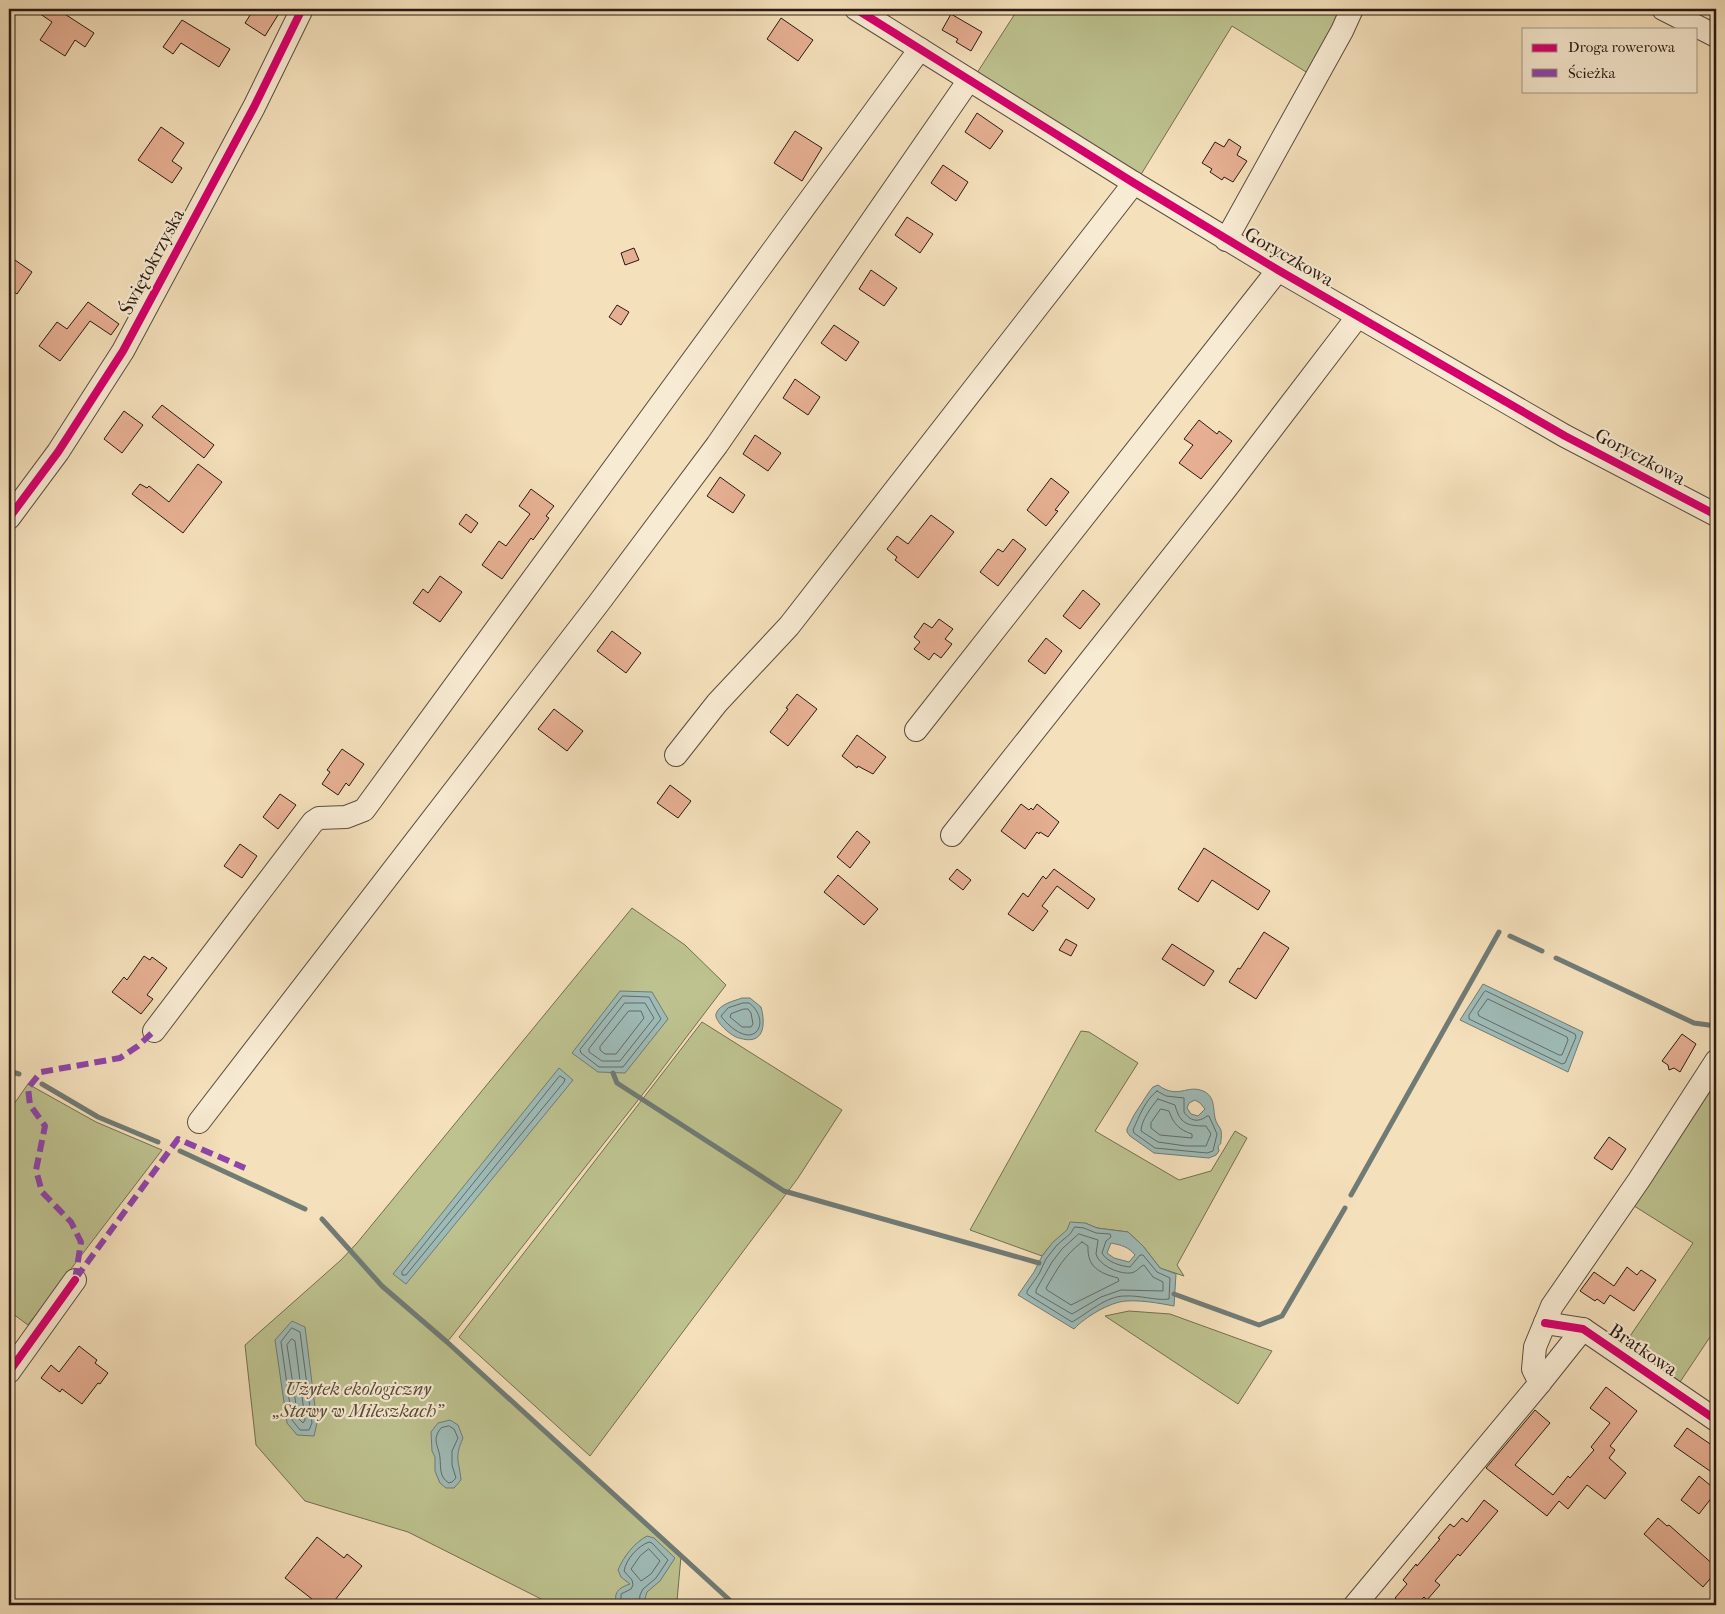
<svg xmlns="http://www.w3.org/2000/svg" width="1725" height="1614" font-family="'IM FELL French Canon',serif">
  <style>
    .green { fill: #bdc28f; stroke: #746e52 }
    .water { fill: #9ebbb7; stroke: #707b76; fill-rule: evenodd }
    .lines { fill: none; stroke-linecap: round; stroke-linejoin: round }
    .shore { stroke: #646a66; stroke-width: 1 }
    .stream { stroke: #707b76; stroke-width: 5 }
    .building { fill: #e6af93; stroke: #2a1a14 }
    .minor-casing { stroke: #5c4c3e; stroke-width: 24 }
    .minor { stroke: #f8ebd3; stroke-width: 22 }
    .quiet { stroke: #8e44ad; stroke-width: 6; stroke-dasharray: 12 6; stroke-linecap: butt }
    .cycleway-casing { stroke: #f8ebd3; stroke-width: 11 }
    .cycleway { stroke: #d6006c; stroke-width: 8 }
    .labels { text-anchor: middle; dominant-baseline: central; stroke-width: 4.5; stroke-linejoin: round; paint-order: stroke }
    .street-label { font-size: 19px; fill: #2a1a14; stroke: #f8ebd3 }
    .park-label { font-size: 19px; font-style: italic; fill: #564c39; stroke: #f8ebd3 }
  </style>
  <rect width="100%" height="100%" fill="#f4e0bb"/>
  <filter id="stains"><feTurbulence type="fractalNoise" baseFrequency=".004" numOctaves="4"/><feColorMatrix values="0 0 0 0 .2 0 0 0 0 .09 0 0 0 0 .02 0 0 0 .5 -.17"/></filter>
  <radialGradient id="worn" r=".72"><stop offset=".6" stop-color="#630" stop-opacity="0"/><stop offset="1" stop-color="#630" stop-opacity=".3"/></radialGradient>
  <g class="green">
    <polygon points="1018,9 1343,9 1311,75 1232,26 1137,181 975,76"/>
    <polygon points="632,908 685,945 726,985 650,1085 448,1341 681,1556 677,1601 671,1605 553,1605 408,1532 305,1501 256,1445 245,1345 341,1260 357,1243"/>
    <polygon points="702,1022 842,1110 798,1178 590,1456 459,1337"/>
    <path d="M1081,1031L1089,1032L1138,1063L1095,1131L1179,1180L1211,1171L1235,1131L1247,1138L1177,1265L1184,1276L1160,1268L1143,1246L1128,1232L1097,1228L1085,1223C1064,1231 1055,1239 1042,1256L970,1230Z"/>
    <polygon points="1716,1075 1716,1328 1680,1382 1624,1345 1693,1243 1631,1204"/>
    <polygon points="28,1084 96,1122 162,1150 28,1325 9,1311 9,1111"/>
    <polygon points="1129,1311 1170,1314 1272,1351 1238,1404 1105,1316"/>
  </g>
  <g class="water">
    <polygon points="1483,984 1583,1032 1568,1072 1460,1020"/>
    <polygon points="620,991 652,992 668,1019 625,1073 598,1072 572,1053"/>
    <path d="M742,998H750L761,1007C766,1025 764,1046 739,1038C732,1037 714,1021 716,1014C719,1004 734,1001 742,998Z"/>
    <polygon points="559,1068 573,1080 406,1284 393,1274"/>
    <path d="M1158,1085C1178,1100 1187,1084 1203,1091C1215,1096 1213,1108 1215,1118C1218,1129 1223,1126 1221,1140C1220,1145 1223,1142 1218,1146L1219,1151L1216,1155L1209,1158L1154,1153L1130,1136L1127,1132V1129L1134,1115L1149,1092L1153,1087ZM1195,1100L1200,1103L1205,1109L1198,1116L1191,1114L1187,1108L1189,1103Z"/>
    <path d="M1070,1222L1085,1223L1097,1228L1128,1232L1143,1246L1160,1268L1176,1274L1174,1306C1158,1303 1142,1300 1126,1301C1110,1302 1085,1317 1074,1329L1018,1295L1034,1272L1042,1256L1053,1242L1067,1230ZM1111,1243C1121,1245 1129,1247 1135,1255L1129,1262L1114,1258L1107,1253Z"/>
    <polygon points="292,1321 305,1327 317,1423 314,1436 297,1435 287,1423 275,1340"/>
    <path d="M450,1420L458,1425L463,1438C454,1458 459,1460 461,1480L454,1488H446L440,1483L435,1471V1457L432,1451L431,1432L438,1423Z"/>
    <path d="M647,1536L654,1538L675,1558L660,1581L647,1592L643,1605H617C613,1593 618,1588 630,1584L621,1577L618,1570C624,1556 634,1543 647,1536Z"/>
  </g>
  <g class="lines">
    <g class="shore">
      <polygon points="1486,991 1575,1034 1576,1037 1565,1063 1562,1064 1469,1019 1469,1015 1484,992"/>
      <polygon points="623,996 649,997 661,1019 623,1067 599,1067 581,1053 580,1050"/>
      <polygon points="1488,999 1567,1037 1568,1040 1562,1055 1559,1055 1479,1016 1478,1013"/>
      <polygon points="625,1003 645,1003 654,1018 620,1061 602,1061 589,1052 589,1049"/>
      <path d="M743,1003H749C757,1008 764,1022 757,1031C747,1043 727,1025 721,1016L728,1008Z"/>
      <polygon points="744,1009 748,1009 751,1013 753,1024 751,1027 742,1027 730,1017 731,1014"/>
      <polygon points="629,1011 641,1011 644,1018 616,1054 605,1054 600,1050 600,1047"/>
      <polygon points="560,1076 565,1079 564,1082 406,1275 402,1275 402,1272"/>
      <path d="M1157,1091L1166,1096L1184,1098V1112C1190,1121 1198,1123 1207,1116H1209L1217,1134L1213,1151L1207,1153L1155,1148L1134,1133L1133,1130C1139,1117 1145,1100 1157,1091Z"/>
      <path d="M1158,1099L1175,1105C1180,1124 1187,1126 1206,1126L1211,1134L1206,1146H1186L1158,1142L1141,1131C1141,1121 1151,1107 1158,1099Z"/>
      <path d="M1161,1109L1169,1111C1173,1123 1179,1130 1192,1134V1138L1160,1135L1151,1128V1123Z"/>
      <path d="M1075,1227L1084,1228L1096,1233L1110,1234L1111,1237L1106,1241L1102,1253C1107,1262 1120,1266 1130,1267L1140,1255H1143L1157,1272L1170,1278L1169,1299C1157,1301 1139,1295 1125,1296C1106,1296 1088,1313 1072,1322L1027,1294V1291L1039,1274L1046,1259L1057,1245L1070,1234Z"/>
      <path d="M1079,1234L1098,1240L1096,1254C1099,1265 1118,1274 1130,1273C1136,1273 1139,1267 1144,1265L1153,1277L1163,1282V1291L1121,1290L1101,1297L1072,1314L1036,1293V1290L1052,1262L1062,1249Z"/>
      <path d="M1082,1242L1088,1246C1087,1267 1099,1273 1118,1278L1119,1281L1071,1305L1047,1290L1046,1288C1058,1268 1063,1257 1082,1242Z"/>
      <polygon points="292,1328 300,1332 312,1423 309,1430 300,1430 292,1420 281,1342"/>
      <polygon points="292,1339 295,1341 305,1420 303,1423 298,1418 287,1345"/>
      <path d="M449,1426L454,1429L458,1438L452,1451V1465L456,1478L452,1482L449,1483C439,1477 441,1468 440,1458C439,1446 431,1440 441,1428Z"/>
      <polygon points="649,1549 660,1561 651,1574 641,1581 631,1569 640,1556"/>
      <path d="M621,1605V1594L631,1589L633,1585L632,1580L624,1571C626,1559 638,1546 649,1542L652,1543L668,1560L656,1578L643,1589L640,1595L639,1605"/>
    </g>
    <g class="stream">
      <polyline points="1510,936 1542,951"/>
      <polyline points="1556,958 1694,1023 1716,1026"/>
      <polyline points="9,1071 19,1074"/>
      <polyline points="613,1073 617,1083 784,1191 1039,1263"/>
      <polyline points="42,1084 98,1117 158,1142"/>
      <polyline points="180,1151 305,1209"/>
      <polyline points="1351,1195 1499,932"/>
      <polyline points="322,1219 382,1286 447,1342 735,1605"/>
      <polyline points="1174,1294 1259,1325 1282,1316 1345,1208"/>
    </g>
  </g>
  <g class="building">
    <polygon points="33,9 57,9 94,33 85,47 75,40 65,56 40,40 52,22"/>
    <polygon points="254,9 267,9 278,15 265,36 245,23"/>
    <polygon points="951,14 982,32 971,51 956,42 958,39 942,30"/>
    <polygon points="781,18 813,40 798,61 767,39"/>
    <polygon points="182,20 230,49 219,67 181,43 173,54 163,47"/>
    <polygon points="977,113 1003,131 990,149 965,132"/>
    <polygon points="161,127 184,143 172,161 182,168 172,183 138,160"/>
    <polygon points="795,131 822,148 802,181 774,163"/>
    <polygon points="1229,139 1241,147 1237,155 1247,161 1233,182 1224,177 1222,180 1210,172 1212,169 1202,163 1215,142 1224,147"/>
    <polygon points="943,165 968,182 956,201 931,183"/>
    <polygon points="907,217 933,234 920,253 895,235"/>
    <polygon points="634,248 639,260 625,265 621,253"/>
    <polygon points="15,260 32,272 17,294 9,288 9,268"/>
    <polygon points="871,270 897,288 884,306 859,289"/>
    <polygon points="88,302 119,324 111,335 90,321 60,361 39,346 57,322 67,329"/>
    <polygon points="617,305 629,312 621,325 609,317"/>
    <polygon points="834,325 859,342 846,361 821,343"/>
    <polygon points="795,379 820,397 808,415 783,398"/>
    <polygon points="162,405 214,445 204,458 152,417"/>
    <polygon points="124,411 143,425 122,453 104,439"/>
    <polygon points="1199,420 1217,434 1219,431 1232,441 1201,479 1179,463 1193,445 1184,439"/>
    <polygon points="755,435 781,453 768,471 743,454"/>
    <polygon points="198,464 222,482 183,533 132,494 140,484 147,488 149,486 169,502"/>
    <polygon points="720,477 745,495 733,513 707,496"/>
    <polygon points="1051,478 1069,492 1055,510 1058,511 1046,526 1027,510"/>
    <polygon points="531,489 554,506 546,516 549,518 533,540 531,538 502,579 482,565 499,541 506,546 530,514 519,506"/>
    <polygon points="466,514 478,523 471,533 459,524"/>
    <polygon points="931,515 954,532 918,578 895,560 897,557 887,549 897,536 908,544"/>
    <polygon points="1013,539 1026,549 998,586 980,572 998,549 1003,552"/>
    <polygon points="440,576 462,592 440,622 413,603 423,589 428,593"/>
    <polygon points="1083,590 1100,604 1080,629 1063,616"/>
    <polygon points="939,619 953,629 945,639 952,644 941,658 934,653 929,660 914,649 920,642 914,637 924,623 932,628"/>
    <polygon points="612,631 641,653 626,673 597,651"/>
    <polygon points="1046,638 1062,651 1045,674 1028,661"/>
    <polygon points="797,694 817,709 788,746 770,732 788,709 786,708"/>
    <polygon points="554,709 583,731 567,751 538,729"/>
    <polygon points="857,735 886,757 873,774 858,766 857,768 842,756"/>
    <polygon points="342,749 364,764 349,786 346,783 338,795 322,784 330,772 327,770"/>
    <polygon points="670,785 691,801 678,818 657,803"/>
    <polygon points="280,794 296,805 278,829 263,817"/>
    <polygon points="1021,804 1029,810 1031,808 1033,810 1037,804 1059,822 1048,837 1040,832 1039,834 1037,832 1025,849 1001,831"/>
    <polygon points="857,831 870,842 850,868 837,857"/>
    <polygon points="240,844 257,856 242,878 224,866"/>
    <polygon points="1204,848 1270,891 1258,910 1212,880 1198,902 1178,889"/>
    <polygon points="957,869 971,880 963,890 949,879"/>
    <polygon points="1054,869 1095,899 1088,909 1057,886 1042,906 1048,911 1033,931 1008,914 1023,893 1028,897 1043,876 1046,879"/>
    <polygon points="838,875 878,909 864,925 824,892"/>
    <polygon points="1264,932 1289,948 1256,999 1229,982 1238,968 1240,969"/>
    <polygon points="1066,939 1077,945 1071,956 1059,950"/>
    <polygon points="1172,944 1214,971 1204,986 1162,959"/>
    <polygon points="144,956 150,960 152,957 167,968 147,995 153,999 141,1014 112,992 124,977 127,980"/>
    <polygon points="1682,1034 1696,1044 1680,1072 1674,1068 1669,1070 1668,1065 1662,1061"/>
    <polygon points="1609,1137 1626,1149 1612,1170 1594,1158"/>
    <polygon points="1627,1267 1637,1275 1641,1270 1656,1280 1634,1311 1610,1295 1604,1304 1597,1299 1595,1301 1580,1291 1594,1272 1614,1286"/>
    <polygon points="79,1346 97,1360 95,1363 108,1373 100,1384 98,1383 82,1404 62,1389 60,1392 41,1378 51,1365 59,1372"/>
    <polygon points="1606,1387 1637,1411 1610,1446 1615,1450 1609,1458 1626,1473 1605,1499 1587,1485 1568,1509 1559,1501 1547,1516 1486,1468 1535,1410 1550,1423 1515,1465 1553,1495 1568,1476 1570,1478 1594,1450 1591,1447 1610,1423 1590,1408"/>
    <polygon points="1687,1428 1716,1448 1716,1463 1710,1471 1674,1446"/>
    <polygon points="1699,1476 1716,1490 1716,1492 1699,1514 1681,1500"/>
    <polygon points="1484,1500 1498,1511 1460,1556 1458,1554 1435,1581 1440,1585 1427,1600 1424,1597 1416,1605 1403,1605 1395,1598 1407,1584 1403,1580 1416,1564 1417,1566 1440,1539 1438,1538 1450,1524 1454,1527 1462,1518 1467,1522"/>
    <polygon points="1658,1518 1667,1526 1669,1525 1716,1567 1716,1572 1703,1587 1644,1534"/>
    <polygon points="317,1537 344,1558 347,1554 362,1566 331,1605 307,1605 312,1599 285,1578"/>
  </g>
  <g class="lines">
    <g class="minor-casing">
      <g id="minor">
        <polyline points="856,9 1134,183 1278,270 1565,436 1716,515"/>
        <polyline points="1663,9 1716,36"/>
        <polyline points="1226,240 1342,31 1352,9"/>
        <polyline points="9,518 58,452 123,351 254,107 302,9"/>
        <polyline points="916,730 1278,270"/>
        <polyline points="676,755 717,703 789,626 1134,183"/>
        <polyline points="952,835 1225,490 1358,316"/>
        <polyline points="154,1031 313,822 319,818 346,817 364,810 920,49"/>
        <polyline points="199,1122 598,604 717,445 969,80"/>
        <polyline points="1545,1323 1583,1329 1716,1420"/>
        <polyline points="9,1372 75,1280"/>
        <polyline points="1540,1383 1533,1369 1535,1347 1552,1306 1639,1180 1716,1061"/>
        <polyline points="1355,1605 1540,1383 1583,1329"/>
      </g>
    </g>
    <use href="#minor" class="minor"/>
    <g class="quiet">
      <polyline points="76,1278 178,1139 245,1168"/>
      <polyline points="75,1280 81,1242 71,1222 42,1192 36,1170 45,1126 30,1105 28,1088 41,1072 120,1058 138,1046 154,1031"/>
    </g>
    <g class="cycleway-casing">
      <g id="cycleway">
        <polyline points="856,9 1134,183 1278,270 1565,436 1716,515"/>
        <polyline points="9,518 58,452 123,351 254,107 302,9"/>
        <polyline points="1545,1323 1583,1329 1716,1420"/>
        <polyline points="9,1372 75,1280"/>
      </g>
    </g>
    <use href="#cycleway" class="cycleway"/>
  </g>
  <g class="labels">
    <g class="street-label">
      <text transform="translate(1289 257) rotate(30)">Goryczkowa</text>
      <text transform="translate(152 262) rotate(-62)">Świętokrzyska</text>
      <text transform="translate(1640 457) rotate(28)">Goryczkowa</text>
      <text transform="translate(1643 1350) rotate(34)">Bratkowa</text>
    </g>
    <g class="park-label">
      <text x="358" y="1389">Użytek ekologiczny<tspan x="358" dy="22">„Stawy w Mileszkach”</tspan></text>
    </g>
  </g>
  <rect width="1725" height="1614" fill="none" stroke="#f4e0bb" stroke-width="30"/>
  <rect x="10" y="10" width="1705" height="1594" fill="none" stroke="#2a1a14" stroke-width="2.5"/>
  <rect x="15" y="15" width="1695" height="1584" fill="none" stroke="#2a1a14"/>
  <rect x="1522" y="28" width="175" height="65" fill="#f8ebd3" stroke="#a69787"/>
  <rect x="1532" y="44" width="25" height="8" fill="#d6006c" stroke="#a69787"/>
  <text x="1568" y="52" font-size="15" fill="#2a1a14">Droga rowerowa</text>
  <rect x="1532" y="69" width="25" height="8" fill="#8e44ad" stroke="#a69787"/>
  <text x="1568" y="78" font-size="15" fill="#2a1a14">Ścieżka</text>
  <rect width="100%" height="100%" filter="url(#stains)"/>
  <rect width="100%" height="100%" fill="url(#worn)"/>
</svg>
